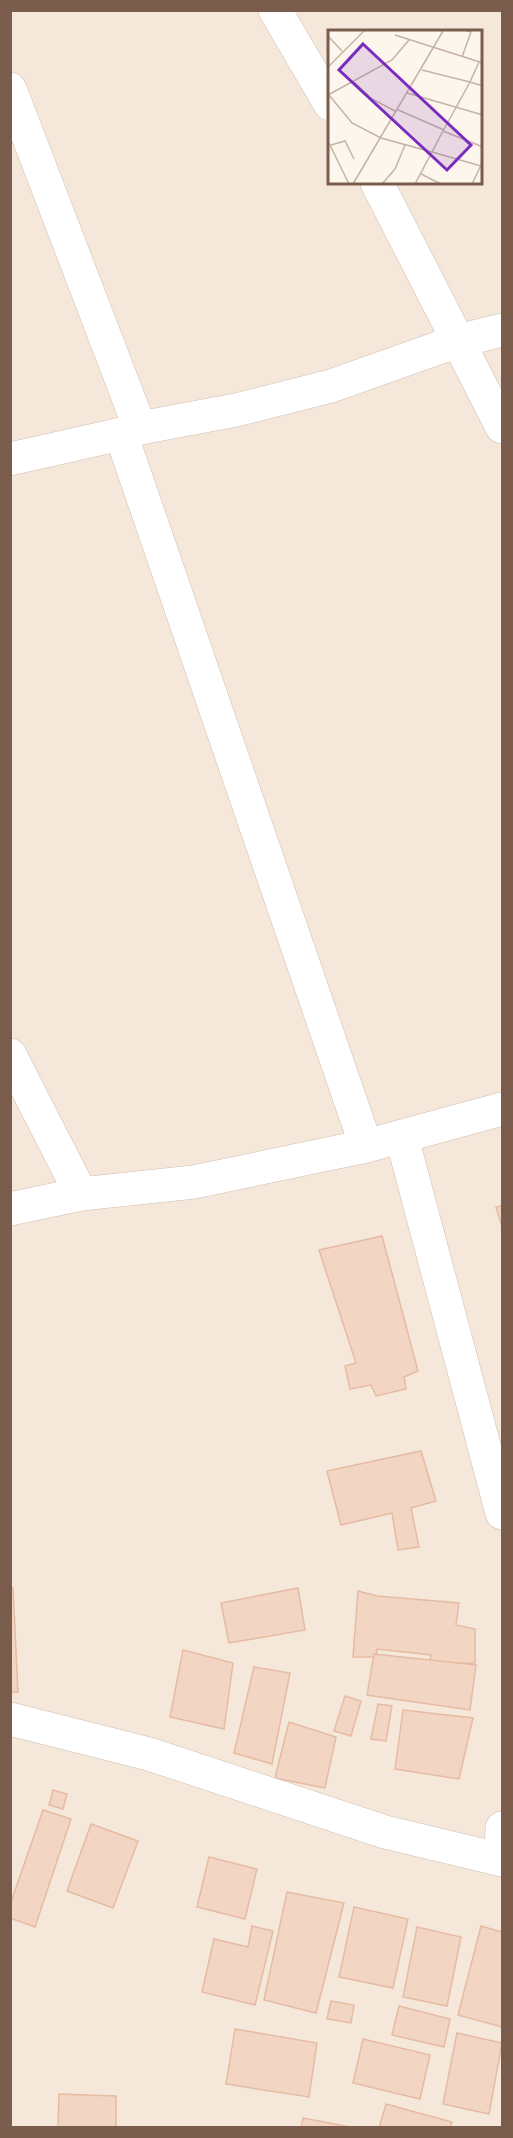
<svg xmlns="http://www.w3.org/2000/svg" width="513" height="2138" font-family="Signika,sans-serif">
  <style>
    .residential { fill: #f5e8da; fill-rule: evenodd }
    .building { fill: #f3d5c3; stroke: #e6bba3; stroke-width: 1.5 }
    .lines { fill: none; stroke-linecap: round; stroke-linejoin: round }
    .minor-casing { stroke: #d1beb0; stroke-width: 34 }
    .minor { stroke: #fff; stroke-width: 33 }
    .inset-road { fill: none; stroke: #c5b3a7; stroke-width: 1.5 }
    .view { fill: #7b2cbf; fill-opacity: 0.15; stroke: #7b2cbf; stroke-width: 3 }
    .inset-edge { fill: none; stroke: #7a5c4d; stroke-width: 3 }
  </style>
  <rect width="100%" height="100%" fill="#fdf6ec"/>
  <path class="residential" d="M11,11H502V2127H11ZM330,32H482V183H330Z"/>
  <g class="building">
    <polygon points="502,1206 502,1227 496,1207"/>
    <polygon points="382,1236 418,1371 404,1377 406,1389 376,1396 371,1385 350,1389 345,1366 356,1363 319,1250"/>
    <polygon points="421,1451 436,1501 411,1508 419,1547 398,1550 392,1513 341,1525 327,1471"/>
    <polygon points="10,1588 13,1588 18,1692 10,1692"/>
    <polygon points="298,1588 305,1630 229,1643 221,1603"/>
    <polygon points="358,1591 377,1596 459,1603 456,1625 475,1629 475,1663 429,1664 431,1655 377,1649 376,1657 353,1657"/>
    <polygon points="183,1650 233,1663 224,1729 170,1717"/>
    <polygon points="374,1654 476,1665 470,1710 367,1695"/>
    <polygon points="254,1667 290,1673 272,1764 234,1753"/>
    <polygon points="345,1696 361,1701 351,1736 334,1731"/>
    <polygon points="378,1704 392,1706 386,1741 371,1739"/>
    <polygon points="403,1710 473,1718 459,1779 395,1769"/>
    <polygon points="289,1722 336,1737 325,1788 275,1778"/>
    <polygon points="53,1790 67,1794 63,1809 49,1805"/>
    <polygon points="43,1810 71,1819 35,1927 10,1918 10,1905"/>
    <polygon points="91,1824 138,1841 113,1908 67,1891"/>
    <polygon points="209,1857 257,1869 245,1919 197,1907"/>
    <polygon points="287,1892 344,1903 316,2013 264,2000"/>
    <polygon points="354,1907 408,1919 393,1988 339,1977"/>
    <polygon points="252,1926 273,1931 255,2005 202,1992 214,1939 248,1947"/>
    <polygon points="481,1926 502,1932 502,2027 458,2015"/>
    <polygon points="417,1927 461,1937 447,2006 403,1997"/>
    <polygon points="331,2001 354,2005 351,2023 327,2019"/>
    <polygon points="399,2006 450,2019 444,2047 392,2035"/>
    <polygon points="235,2029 317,2043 309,2097 226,2084"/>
    <polygon points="457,2033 502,2043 489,2114 443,2104"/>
    <polygon points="363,2039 430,2055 420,2099 353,2083"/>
    <polygon points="59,2094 116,2096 116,2128 58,2128"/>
    <polygon points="386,2104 452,2122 450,2128 379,2128"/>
    <polygon points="303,2118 355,2128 301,2128"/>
  </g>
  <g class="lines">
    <g class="minor-casing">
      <g id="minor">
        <polyline points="275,10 330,104"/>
        <polyline points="10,89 140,428 121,434 10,459"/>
        <polyline points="377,183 458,341 502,330"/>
        <polyline points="140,428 236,410 331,386 458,341 502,427"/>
        <polyline points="121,434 366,1146"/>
        <polyline points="10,1055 81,1194"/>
        <polyline points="402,1138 502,1513"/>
        <polyline points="10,1209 81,1194 194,1182 366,1146 502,1109"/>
        <polyline points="10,1719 149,1754 385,1832 502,1860"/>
        <polyline points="501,1859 502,1828"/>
      </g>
    </g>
    <use href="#minor" class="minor"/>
  </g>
  <g transform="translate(328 30)">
    <rect width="154" height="154" fill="#fdf6ec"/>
    <path class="inset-road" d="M67,5L155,33M0,6L14,21M134,27L143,2L139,1M151,32L142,52L155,56M0,37L36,1M94,40L142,52L115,101L155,117M26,52L44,69L67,81M79,63L155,85M0,65L64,30L81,10M1,65L24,93L53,108L104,122L115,101M68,79L116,100M0,111L21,154M3,115L17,111L26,129M93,144L113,154M25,154L115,1M54,154L67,139L77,115M87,154L104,122L153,136M144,154L155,131"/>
    <path class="view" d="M35,14L143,115L119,140L11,40Z"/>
    <rect width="154" height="154" class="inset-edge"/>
  </g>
  <rect width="513" height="2138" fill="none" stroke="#7a5c4d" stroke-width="24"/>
</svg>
